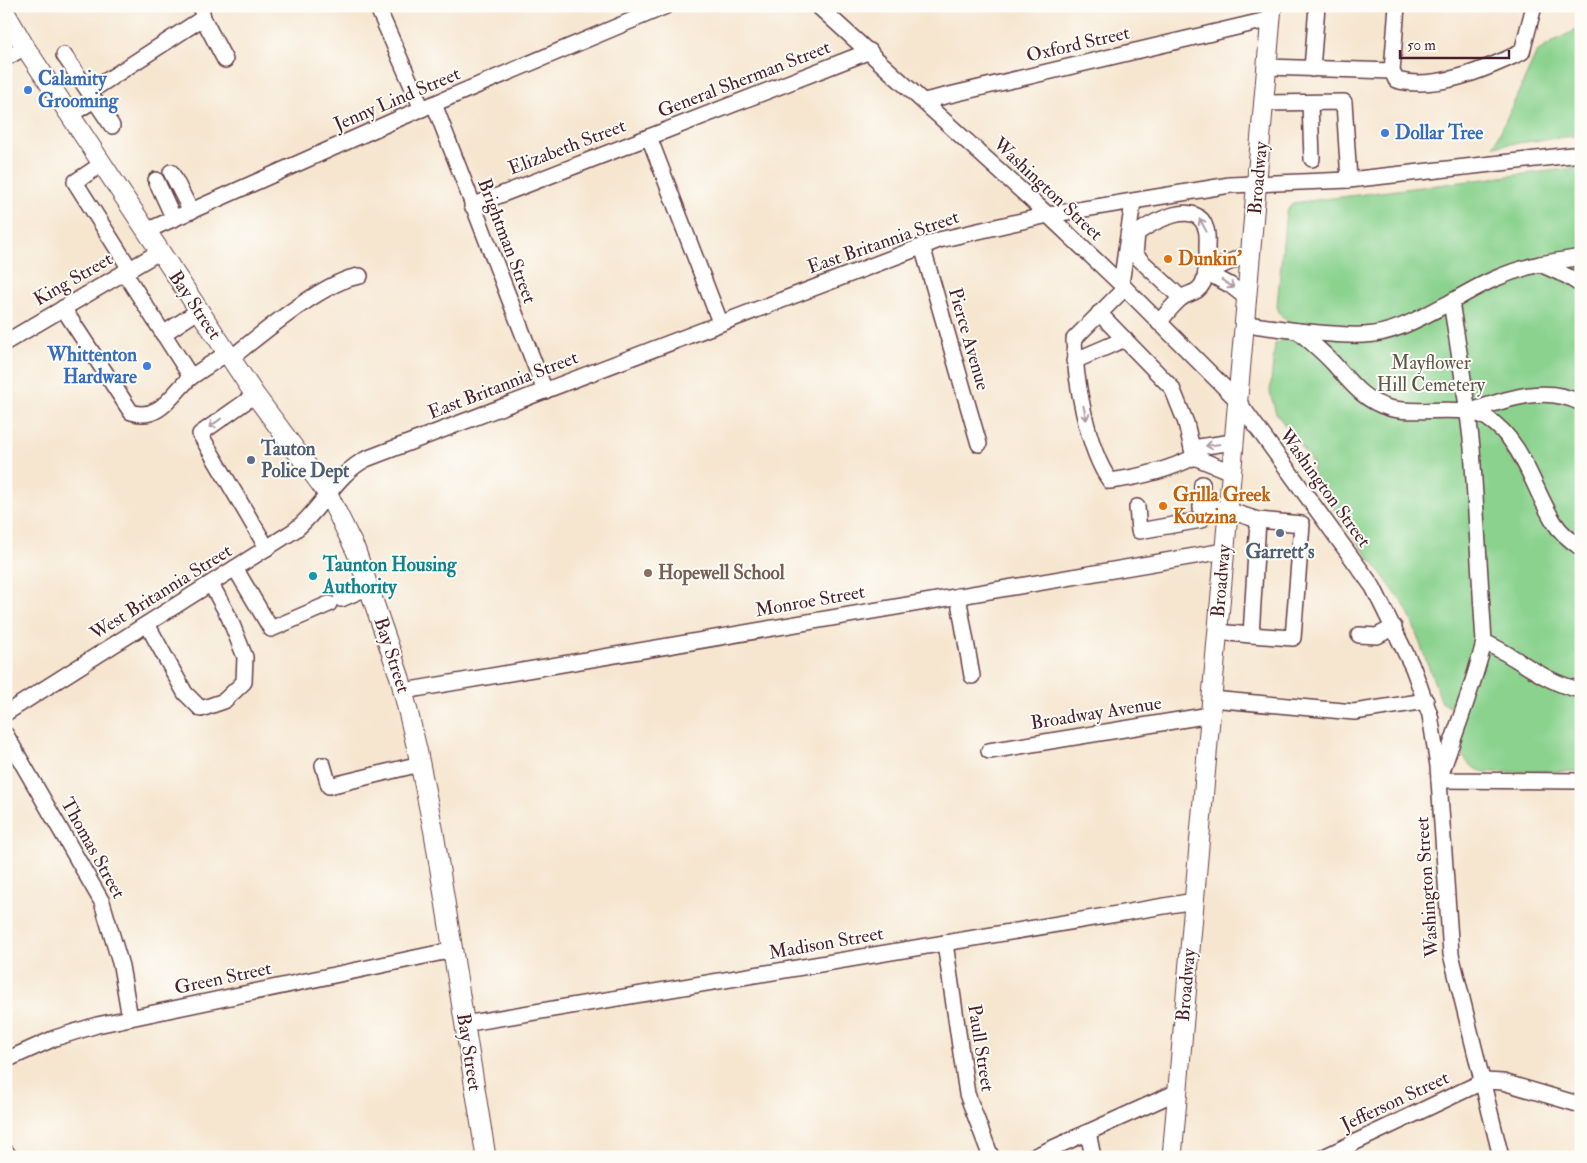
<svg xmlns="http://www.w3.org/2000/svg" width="1587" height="1163" font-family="'IM FELL Double Pica',serif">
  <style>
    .green { fill: #8ad28e; stroke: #6a785c }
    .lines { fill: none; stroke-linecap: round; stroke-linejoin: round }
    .minor-casing { stroke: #643d44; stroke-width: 18 }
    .major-casing { stroke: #643d44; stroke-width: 21 }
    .minor { stroke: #fff; stroke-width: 15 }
    .major { stroke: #fff; stroke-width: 19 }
    .oneway { stroke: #ae9aa0 }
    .shop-dot { fill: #3f7fe0; stroke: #fdfcf7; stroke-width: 2 }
    .food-dot { fill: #e8710a; stroke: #fdfcf7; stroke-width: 2 }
    .service-dot { fill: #5c6f8a; stroke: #fdfcf7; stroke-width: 2 }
    .education-dot { fill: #8d6e63; stroke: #fdfcf7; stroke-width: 2 }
    .culture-dot { fill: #0f9aa8; stroke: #fdfcf7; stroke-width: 2 }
    .labels { text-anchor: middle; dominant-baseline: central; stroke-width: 4; stroke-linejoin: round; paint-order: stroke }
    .street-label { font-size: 19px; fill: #4a1f2b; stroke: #fdfcf7 }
    .shop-label { font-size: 19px; font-weight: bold; fill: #366cbe; stroke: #fdfcf7; text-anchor: start }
    .food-label { font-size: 19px; font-weight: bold; fill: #c56008; stroke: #fdfcf7; text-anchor: start }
    .park-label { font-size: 19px; fill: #5d5549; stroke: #fdfcf7 }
    .service-label { font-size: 19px; font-weight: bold; fill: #4e5e75; stroke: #fdfcf7; text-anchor: start }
    .culture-label { font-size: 19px; font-weight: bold; fill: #0d838f; stroke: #fdfcf7; text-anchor: start }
    .education-label { font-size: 19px; font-weight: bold; fill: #785e54; stroke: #fdfcf7; text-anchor: start }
  </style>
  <rect width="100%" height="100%" fill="#fdfcf7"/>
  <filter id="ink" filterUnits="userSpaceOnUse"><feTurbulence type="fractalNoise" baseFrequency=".02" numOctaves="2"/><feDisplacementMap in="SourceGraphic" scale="10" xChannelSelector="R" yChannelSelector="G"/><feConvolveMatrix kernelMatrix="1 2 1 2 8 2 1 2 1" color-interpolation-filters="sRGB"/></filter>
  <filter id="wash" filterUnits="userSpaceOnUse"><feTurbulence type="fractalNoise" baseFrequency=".0096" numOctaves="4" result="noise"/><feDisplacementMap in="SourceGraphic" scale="20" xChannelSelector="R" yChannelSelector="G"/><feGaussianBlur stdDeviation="1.12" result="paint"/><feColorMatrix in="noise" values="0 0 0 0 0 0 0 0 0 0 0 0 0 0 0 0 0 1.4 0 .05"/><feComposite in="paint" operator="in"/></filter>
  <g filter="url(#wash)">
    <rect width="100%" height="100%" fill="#f6e6d0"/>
    <g class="green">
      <polygon points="1581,28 1581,135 1494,146 1537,52 1559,38"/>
      <path d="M1581,167V771L1486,772C1452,766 1459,729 1460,703L1450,707L1442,703L1411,619L1404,605L1310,477L1314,465L1276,413L1273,403L1270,392L1275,344L1286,339L1288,320L1280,315L1277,306L1286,212L1293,203Z"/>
    </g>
  </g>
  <g filter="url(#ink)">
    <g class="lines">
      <g class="minor-casing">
        <g id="minor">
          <polyline points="201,6 203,18 225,60"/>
          <polyline points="377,6 422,109"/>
          <polyline points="818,6 1048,215 1125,288 1237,400 1373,587 1413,668 1430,715 1438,766 1451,954 1501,1157"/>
          <polyline points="64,55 112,126"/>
          <polyline points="6,58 25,47"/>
          <polyline points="1267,67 1392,71 1397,6"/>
          <polyline points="1312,69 1317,6"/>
          <path d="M1392,71L1396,80C1437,91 1486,69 1522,52L1534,6"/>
          <polyline points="89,92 203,18"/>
          <polyline points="924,101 1271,19"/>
          <polyline points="1264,103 1344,102 1349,180"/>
          <polyline points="1310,103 1312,159"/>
          <polyline points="434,104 545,391"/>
          <polyline points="70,115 94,100"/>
          <polyline points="102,164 75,182 130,269"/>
          <polyline points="171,172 191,211"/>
          <polyline points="156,180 174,219"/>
          <polyline points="472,206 649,137"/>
          <polyline points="146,231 400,118 666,6"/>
          <polyline points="922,246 979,444"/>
          <polyline points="1581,257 1540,264 1567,276 1581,285"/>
          <polyline points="124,272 191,377 227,353"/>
          <polyline points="1206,272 1230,285 1248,299"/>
          <polyline points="1206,272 1251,253"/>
          <polyline points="1121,284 1133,202"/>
          <path d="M1125,288L1074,339C1075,379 1087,449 1110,481C1140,477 1167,471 1194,457L1231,472"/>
          <path d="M1451,302C1481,284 1505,272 1540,264"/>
          <path d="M63,308L131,412C160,422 172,393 191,377"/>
          <polyline points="1099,313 1172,388 1186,423 1194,457"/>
          <polyline points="720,322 649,137 870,51"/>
          <path d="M1159,323C1165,315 1172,306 1179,300C1187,292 1197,295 1203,283C1208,272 1207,260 1207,248C1207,242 1208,235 1206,229C1197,197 1153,222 1137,233L1135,255L1181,298"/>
          <polyline points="1246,324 1298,331"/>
          <polyline points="163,334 198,311"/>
          <polyline points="6,342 159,252"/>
          <path d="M231,358C260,335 325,280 360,276"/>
          <polyline points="1074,361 1125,339"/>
          <polyline points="255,395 200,434 267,548"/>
          <path d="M1468,412C1504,400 1544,384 1581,403"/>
          <polyline points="1192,448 1233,442"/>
          <polyline points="1137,507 1139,531 1201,520 1202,484"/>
          <polyline points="1201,507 1227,510 1258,520 1302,524 1293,638 1251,635 1258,520"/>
          <path d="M1581,548C1571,541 1560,532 1554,522C1532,487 1524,442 1487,418C1462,403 1418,416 1389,408C1364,401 1351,383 1334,364C1323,352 1311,342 1298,331C1320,333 1342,336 1364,335C1395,334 1423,316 1451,302C1459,351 1467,399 1472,448L1484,642C1517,656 1544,683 1581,690"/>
          <polyline points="235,568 271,629 329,604"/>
          <polyline points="958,596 972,676"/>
          <polyline points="341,599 369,587"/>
          <polyline points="147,624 185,693 201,709 224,701 244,682 245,657 229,617 211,584"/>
          <polyline points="1217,632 1251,635"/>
          <polyline points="1359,635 1377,636 1394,627"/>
          <path d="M1484,642C1473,689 1454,734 1439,780L1581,781"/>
          <polyline points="404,691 1224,551"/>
          <polyline points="1211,699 1354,712 1426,701"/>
          <path d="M6,713L295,530C322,509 335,475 366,459L939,240L1048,215L1230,185L1349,180L1581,154"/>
          <polyline points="6,735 102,902 121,966 130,1018"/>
          <polyline points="989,751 1210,715"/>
          <polyline points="323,765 329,786 420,764"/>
          <polyline points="945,943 967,1094 991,1157"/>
          <polyline points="464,1024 1194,901"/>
          <polyline points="6,1060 55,1038 97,1025 453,950"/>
          <polyline points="1088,1132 1093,1157"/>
          <polyline points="6,1152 10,1157"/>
          <polyline points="1033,1157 1177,1092"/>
          <polyline points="1324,1157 1484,1081 1503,1082 1581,1105"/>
        </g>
      </g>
      <g class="major-casing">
        <g id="major">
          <polyline points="6,14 25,47 255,395 328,494 356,551 400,678 417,749 434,833 486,1157"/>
          <polyline points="1172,1157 1272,6"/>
        </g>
      </g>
      <use href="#minor" class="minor"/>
      <use href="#major" class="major"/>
    </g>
    <defs><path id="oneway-shaft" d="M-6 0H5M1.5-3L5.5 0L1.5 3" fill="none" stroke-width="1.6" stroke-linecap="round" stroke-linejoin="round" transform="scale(1.25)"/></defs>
    <g class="oneway">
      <use href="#oneway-shaft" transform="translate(1203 225) rotate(-118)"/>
      <use href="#oneway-shaft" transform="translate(1228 284) rotate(33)"/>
      <use href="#oneway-shaft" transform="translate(1085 413) rotate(77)"/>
      <use href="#oneway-shaft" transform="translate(215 423) rotate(144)"/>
      <use href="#oneway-shaft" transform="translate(1213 445) rotate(172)"/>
    </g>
  </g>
  <g class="shop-dot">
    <circle cx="28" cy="90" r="5"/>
    <circle cx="1385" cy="133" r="5"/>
    <circle cx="147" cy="366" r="5"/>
  </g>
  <g class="food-dot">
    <circle cx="1168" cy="259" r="5"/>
    <circle cx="1163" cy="506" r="5"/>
  </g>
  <g class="service-dot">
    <circle cx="251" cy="460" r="5"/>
    <circle cx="1280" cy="533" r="5"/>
  </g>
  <circle class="education-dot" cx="648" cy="573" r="5"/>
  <circle class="culture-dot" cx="313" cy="576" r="5"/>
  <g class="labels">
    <g class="street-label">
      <text transform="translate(1078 44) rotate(-13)">Oxford Street</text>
      <text transform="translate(744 79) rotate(-21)">General Sherman Street</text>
      <text transform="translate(397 99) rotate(-23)">Jenny Lind Street</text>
      <text transform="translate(567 147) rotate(-21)">Elizabeth Street</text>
      <text transform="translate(1258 178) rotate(-85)">Broadway</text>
      <text transform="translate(1048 189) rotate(43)">Washington Street</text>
      <text transform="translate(507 241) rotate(69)">Brightman Street</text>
      <text transform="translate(883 242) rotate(-19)">East Britannia Street</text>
      <text transform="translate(73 279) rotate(-30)">King Street</text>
      <text transform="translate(195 305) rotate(56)">Bay Street</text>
      <text transform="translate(969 339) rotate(74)">Pierce Avenue</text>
      <text transform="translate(503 385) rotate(-21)">East Britannia Street</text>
      <text transform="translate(1325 488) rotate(54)">Washington Street</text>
      <text transform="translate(1221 581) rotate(-85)">Broadway</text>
      <text transform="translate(161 592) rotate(-32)">West Britannia Street</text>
      <text transform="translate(810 601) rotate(-10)">Monroe Street</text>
      <text transform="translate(392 655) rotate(72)">Bay Street</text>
      <text transform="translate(1096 713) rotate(-9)">Broadway Avenue</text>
      <text transform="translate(93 848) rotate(61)">Thomas Street</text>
      <text transform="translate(1427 887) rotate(-94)">Washington Street</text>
      <text transform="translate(826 943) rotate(-10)">Madison Street</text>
      <text transform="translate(223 978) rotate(-12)">Green Street</text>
      <text transform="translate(1186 985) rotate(-85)">Broadway</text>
      <text transform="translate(981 1048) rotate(81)">Paull Street</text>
      <text transform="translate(469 1052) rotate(81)">Bay Street</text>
      <text transform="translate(1395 1101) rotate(-25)">Jefferson Street</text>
    </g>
    <g class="shop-label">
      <text x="38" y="79">Calamity<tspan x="38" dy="22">Grooming</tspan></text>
      <text x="1395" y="133">Dollar Tree</text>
      <text x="137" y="355" text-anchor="end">Whittenton<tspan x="137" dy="22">Hardware</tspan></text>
    </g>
    <g class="food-label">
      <text x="1178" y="259">Dunkin'</text>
      <text x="1173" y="495">Grilla Greek<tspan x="1173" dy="22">Kouzina</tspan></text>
    </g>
    <g class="park-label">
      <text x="1431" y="363">Mayflower<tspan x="1431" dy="22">Hill Cemetery</tspan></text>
    </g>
    <g class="service-label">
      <text x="261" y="449">Tauton<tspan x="261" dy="22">Police Dept</tspan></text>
      <text x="1280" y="552" text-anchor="middle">Garrett's</text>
    </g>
    <g class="culture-label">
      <text x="323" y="565">Taunton Housing<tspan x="323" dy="22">Authority</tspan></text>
    </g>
    <g class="education-label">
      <text x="658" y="573">Hopewell School</text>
    </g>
  </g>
  <rect width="1587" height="1163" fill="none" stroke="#fdfcf7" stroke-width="25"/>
  <path d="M1400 50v8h109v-8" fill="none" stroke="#4a1f2b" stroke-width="2.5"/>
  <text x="1407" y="50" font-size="15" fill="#4a1f2b" stroke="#fdfcf7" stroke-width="4" paint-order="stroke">50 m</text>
</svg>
